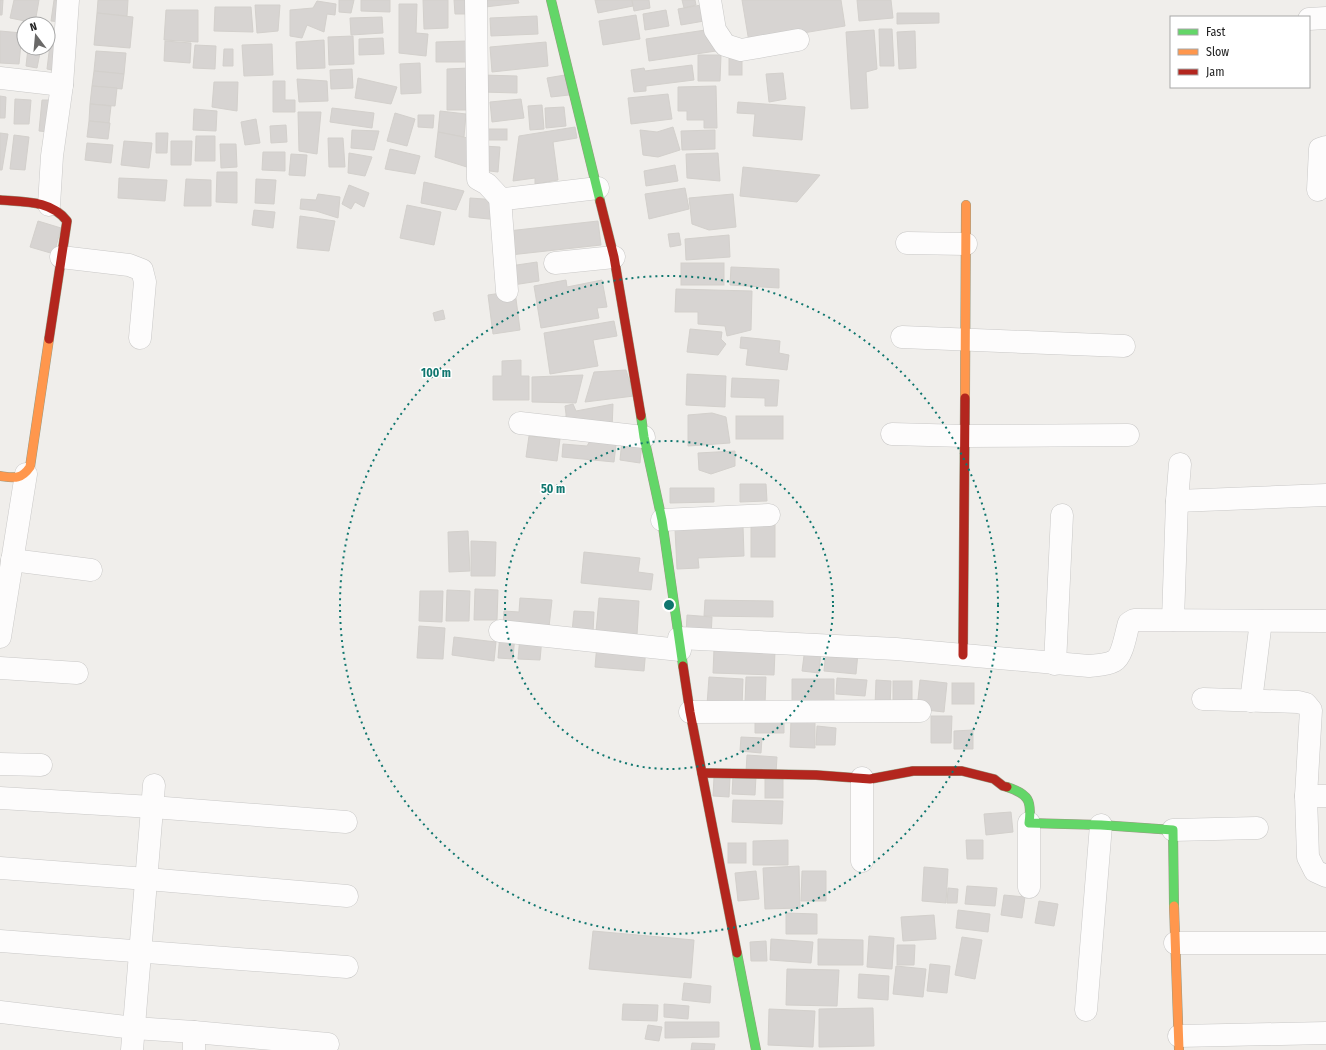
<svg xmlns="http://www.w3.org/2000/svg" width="1326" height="1050" font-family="'Fira Sans Condensed',sans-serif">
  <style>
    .building { fill: #d7d4d2; stroke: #d3d0cc }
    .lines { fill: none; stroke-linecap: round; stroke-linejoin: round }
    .street-casing { stroke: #c9c8c7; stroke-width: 23 }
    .fast-casing { stroke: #999a82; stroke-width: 10 }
    .slow-casing { stroke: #999a82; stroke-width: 10 }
    .jam-casing { stroke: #999a82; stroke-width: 10 }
    .street { stroke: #fdfcfc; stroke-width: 22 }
    .fast { stroke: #63d668; stroke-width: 9 }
    .slow { stroke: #ff974d; stroke-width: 9 }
    .jam { stroke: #b3261e; stroke-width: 9 }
    .ring { fill: none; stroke: #0f766e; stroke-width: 2; stroke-dasharray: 2 4 }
    .centre { fill: #0f766e; stroke: #fff; stroke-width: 2 }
    .ring-label { font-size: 12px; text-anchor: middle; font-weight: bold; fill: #0f766e; stroke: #fff; stroke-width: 3; stroke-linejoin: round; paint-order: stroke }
  </style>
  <rect width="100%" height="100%" fill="#f0eeeb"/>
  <g class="building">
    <polygon points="0,0 3,0 2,15 0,15"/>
    <polygon points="14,0 39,0 35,23 10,18"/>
    <polygon points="54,0 65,0 62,22 51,21"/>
    <polygon points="98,0 128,0 127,16 97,13"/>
    <polygon points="339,0 354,0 351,13 339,12"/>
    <polygon points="361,0 390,0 390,12 361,11"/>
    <polygon points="423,0 448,0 448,28 424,29"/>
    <polygon points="454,0 468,0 468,14 455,14"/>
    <polygon points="485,0 518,0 519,3 485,7"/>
    <polygon points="595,0 632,0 633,6 598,13"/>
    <polygon points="632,0 649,0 650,8 634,11"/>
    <polygon points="682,0 695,0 696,5 684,8"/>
    <polygon points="742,0 841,0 845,26 749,42"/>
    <polygon points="857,0 891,0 893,18 859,21"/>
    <polygon points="317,1 336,4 335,15 327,14 324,32 307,25 302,38 290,36 290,10 313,8"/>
    <polygon points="399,4 417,4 416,33 428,34 426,56 399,53"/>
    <polygon points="707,4 710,20 681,25 678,9"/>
    <polygon points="255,5 280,5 278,31 257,33"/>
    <polygon points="215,7 251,7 253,32 214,31"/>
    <polygon points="166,10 198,10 198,42 164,40"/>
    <polygon points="666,10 669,26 645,30 643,14"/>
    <polygon points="97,13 133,17 130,48 94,45"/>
    <polygon points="897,13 939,13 939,23 897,24"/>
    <polygon points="636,15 640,39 603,45 599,21"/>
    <polygon points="537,16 538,34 491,36 490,18"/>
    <polygon points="382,17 383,33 351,35 350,18"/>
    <polygon points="712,29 716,51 649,61 646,39"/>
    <polygon points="879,29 892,29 894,66 880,66"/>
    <polygon points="874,30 877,69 866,72 868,108 851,109 846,32"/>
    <polygon points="0,31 22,33 19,64 0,63"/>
    <polygon points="915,31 916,68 899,69 897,32"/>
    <polygon points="51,36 62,38 57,71 47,69"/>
    <polygon points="353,36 354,64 329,65 328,37"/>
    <polygon points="383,38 384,54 359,55 359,39"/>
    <polygon points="324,40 325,68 297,69 296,42"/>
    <polygon points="165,41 191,43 190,63 164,61"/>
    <polygon points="467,41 467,62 436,62 436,42"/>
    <polygon points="546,42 548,66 492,72 490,47"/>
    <polygon points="272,44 273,75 244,76 242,45"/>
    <polygon points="195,45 216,46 215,69 193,68"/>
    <polygon points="28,48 41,48 37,68 26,66"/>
    <polygon points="224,49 233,49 233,66 223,66"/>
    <polygon points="96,51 126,53 124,74 94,71"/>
    <polygon points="698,55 721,55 720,81 698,81"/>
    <rect x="729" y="55" width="13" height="20"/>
    <polygon points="420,63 421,93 401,94 400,64"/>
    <polygon points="692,65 694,80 646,86 646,91 634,92 631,70 644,68 645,71"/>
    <polygon points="469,68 469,110 447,110 447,69"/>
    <polygon points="352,69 353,88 331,89 330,70"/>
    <polygon points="94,71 124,74 122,89 92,86"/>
    <polygon points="783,73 786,99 769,102 766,74"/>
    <polygon points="482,75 517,76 517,93 482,92"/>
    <polygon points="565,75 569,95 551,97 547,78"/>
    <polygon points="358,78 397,87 391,104 355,98"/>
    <polygon points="297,79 327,81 328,101 299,102"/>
    <polygon points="273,81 285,81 285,100 295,100 295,112 273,112"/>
    <polygon points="214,82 238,82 237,111 212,107"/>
    <polygon points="92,86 117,88 115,106 90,104"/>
    <polygon points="716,86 717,128 704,128 704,120 687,120 687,111 678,111 678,87"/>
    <polygon points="668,94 672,119 631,124 628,98"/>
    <polygon points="0,96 6,97 5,118 0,118"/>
    <polygon points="15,99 31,100 29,124 14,124"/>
    <polygon points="521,99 524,118 492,122 490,102"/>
    <polygon points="42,100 52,100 49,132 39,131"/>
    <polygon points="738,102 805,107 802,140 753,136 755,114 737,113"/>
    <polygon points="90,104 111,106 109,123 89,121"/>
    <polygon points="542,105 544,129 530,130 528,106"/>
    <polygon points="564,107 566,126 546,128 545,108"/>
    <polygon points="332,108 374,113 372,128 330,122"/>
    <polygon points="194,109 217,111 216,131 193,130"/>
    <polygon points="440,111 466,114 464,137 438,132"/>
    <polygon points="298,112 321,112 317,154 299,151"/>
    <polygon points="395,113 415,119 407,146 387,141"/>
    <polygon points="418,115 434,115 433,128 418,127"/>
    <polygon points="256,119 260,143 245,145 241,122"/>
    <polygon points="89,121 110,123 108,139 87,137"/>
    <polygon points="286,125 287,142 271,143 270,126"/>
    <polygon points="575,127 577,138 553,142 558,180 535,184 535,178 513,181 519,136"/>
    <polygon points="673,127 680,150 658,157 643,155 640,130 657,132"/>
    <rect x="486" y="129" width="21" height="11"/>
    <polygon points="352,130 379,131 374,150 351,148"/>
    <polygon points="715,130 715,149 682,150 681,131"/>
    <polygon points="438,132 473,139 470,168 435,157"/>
    <polygon points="0,133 8,134 2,170 0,170"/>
    <polygon points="156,133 168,133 167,153 156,153"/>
    <polygon points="14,135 29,137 25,170 10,169"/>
    <polygon points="196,136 215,136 215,161 195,161"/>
    <polygon points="328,138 343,138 345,167 329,167"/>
    <polygon points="124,141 152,143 149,168 121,165"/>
    <polygon points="171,141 192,141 191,165 171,165"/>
    <polygon points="87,143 113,145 111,163 85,160"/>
    <polygon points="220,144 236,144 237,167 221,168"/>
    <polygon points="483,146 500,147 498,172 481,170"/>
    <polygon points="390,149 420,156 415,174 385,169"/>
    <polygon points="263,152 285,152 285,171 262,170"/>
    <polygon points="349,153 372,157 365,176 348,173"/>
    <polygon points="718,153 720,181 687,178 686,154"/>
    <polygon points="291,154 307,155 305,176 289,175"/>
    <polygon points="675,165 678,181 646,186 644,171"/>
    <polygon points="743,167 820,175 797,202 740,196"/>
    <polygon points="217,172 237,172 237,203 216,202"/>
    <polygon points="119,178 167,180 165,201 118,198"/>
    <polygon points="186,179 211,180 211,206 184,206"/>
    <polygon points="256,179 276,180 274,204 255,203"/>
    <polygon points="424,182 464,191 456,210 421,203"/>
    <polygon points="349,185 369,193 364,207 355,202 351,209 342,204"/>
    <polygon points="685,188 689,209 649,219 645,194"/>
    <polygon points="318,194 340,197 338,218 316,211 300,209 301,199 316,200"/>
    <polygon points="733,194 736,227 709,230 692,224 689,198"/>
    <polygon points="470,198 498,200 499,220 469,217"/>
    <polygon points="407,205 441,212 434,245 400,238"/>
    <polygon points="254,210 275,212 273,228 252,225"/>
    <polygon points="300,216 335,221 329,251 297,248"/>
    <polygon points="38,221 61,228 54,254 30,247"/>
    <polygon points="598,221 601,245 510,255 508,231"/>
    <polygon points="679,233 681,245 670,247 668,234"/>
    <polygon points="729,235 730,257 686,260 685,239"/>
    <polygon points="537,262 539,281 513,285 510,266"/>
    <rect x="681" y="263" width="43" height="22"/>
    <polygon points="731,267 779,269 779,288 730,285"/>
    <polygon points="566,280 567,287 602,280 607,307 597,308 599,318 541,328 534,286"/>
    <polygon points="676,289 752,291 751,330 727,336 725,326 698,324 698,312 675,312"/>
    <polygon points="515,291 520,330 493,334 488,295"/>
    <polygon points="443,310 445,319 435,321 433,313"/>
    <polygon points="614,321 617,336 593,340 598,366 550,374 544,333"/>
    <polygon points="690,329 722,332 721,339 726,344 718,355 687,352"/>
    <polygon points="741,337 780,341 779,353 789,355 787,370 746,365 748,349 740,348"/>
    <polygon points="521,360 521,376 529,376 529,400 493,400 493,376 502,376 502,361"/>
    <polygon points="626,370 634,396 585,402 594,372"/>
    <polygon points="687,374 726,376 725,407 686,405"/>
    <polygon points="583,375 576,403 532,402 532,377"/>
    <polygon points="732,378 779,380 777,406 765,406 765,398 731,397"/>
    <polygon points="573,404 576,411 613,404 612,429 566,422 566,414 565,406"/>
    <polygon points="712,413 726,417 730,443 688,446 688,415"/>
    <rect x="736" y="416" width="47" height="23"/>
    <polygon points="594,434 617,436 614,462 562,457 563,444 587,446"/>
    <polygon points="529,436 560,439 557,461 526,457"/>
    <polygon points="622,440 642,442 640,463 620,460"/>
    <polygon points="735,451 735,466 711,474 699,470 698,453"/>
    <polygon points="740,484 766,484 767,501 740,502"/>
    <polygon points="670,488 714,488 714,502 670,503"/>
    <rect x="751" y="522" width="24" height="35"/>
    <polygon points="743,526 744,556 698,558 699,568 677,569 675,529"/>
    <polygon points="468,531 470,571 449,572 448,532"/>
    <polygon points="471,541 496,542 495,576 471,576"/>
    <polygon points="584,552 640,558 638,572 653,574 651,590 581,583"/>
    <polygon points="475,589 498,590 497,620 474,620"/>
    <polygon points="447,590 470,591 469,621 446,621"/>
    <polygon points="420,591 443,591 442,622 419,621"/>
    <polygon points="520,598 552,600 549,627 503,624 504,611 519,612"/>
    <polygon points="599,598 639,601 637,635 596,632"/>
    <polygon points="705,600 773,601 773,617 704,616"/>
    <polygon points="574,611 594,612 593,633 572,632"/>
    <polygon points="687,615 712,617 711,637 686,635"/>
    <polygon points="419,626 445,628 443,659 417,658"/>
    <polygon points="500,633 515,634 513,659 498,658"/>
    <polygon points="520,636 542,638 540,660 518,659"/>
    <polygon points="454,637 496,642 494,661 452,655"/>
    <polygon points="597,644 646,648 644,671 595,667"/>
    <polygon points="805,648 821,650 819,673 802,671"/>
    <polygon points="714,649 775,651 774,675 713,673"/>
    <polygon points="826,650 858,653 856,674 824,671"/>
    <polygon points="709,677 743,679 742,707 707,705"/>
    <polygon points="746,677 766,677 765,704 745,703"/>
    <polygon points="837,678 867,680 865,696 836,694"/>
    <polygon points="792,679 834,679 834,707 792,701"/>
    <polygon points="876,680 891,681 890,708 875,707"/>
    <polygon points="920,680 947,683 944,712 917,709"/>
    <rect x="893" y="681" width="19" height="27"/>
    <rect x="952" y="683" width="22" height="21"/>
    <polygon points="755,716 784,717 784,733 755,733"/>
    <polygon points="931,716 952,716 951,743 931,743"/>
    <polygon points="791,719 815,720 815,748 790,747"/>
    <polygon points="817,726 836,728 835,745 816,745"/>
    <polygon points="973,730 973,749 954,749 954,731"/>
    <polygon points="741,737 762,738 761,753 740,751"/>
    <polygon points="747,755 777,757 776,773 746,772"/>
    <polygon points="733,776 756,776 755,795 732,794"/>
    <polygon points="714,777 730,778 729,797 713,796"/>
    <rect x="765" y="777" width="18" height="21"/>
    <polygon points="733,800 783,801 782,824 732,822"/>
    <polygon points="1011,812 1013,832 986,835 984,814"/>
    <polygon points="788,840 788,865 753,865 753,841"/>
    <polygon points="966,840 983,840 983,859 967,859"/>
    <rect x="728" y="843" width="18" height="20"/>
    <polygon points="799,866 800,908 765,909 763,868"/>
    <polygon points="924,867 948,869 946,903 922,901"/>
    <polygon points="756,871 759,899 738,901 735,873"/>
    <polygon points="802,871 826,871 826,901 801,901"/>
    <polygon points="967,886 997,888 995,906 965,904"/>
    <polygon points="948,888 958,889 957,903 947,903"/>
    <polygon points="1004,895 1025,897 1022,918 1001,915"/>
    <polygon points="1039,901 1058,904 1054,926 1035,923"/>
    <polygon points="958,910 990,914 988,932 956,928"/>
    <polygon points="786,913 817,914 817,934 786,934"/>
    <polygon points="934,915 936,939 903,941 901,917"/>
    <polygon points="593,931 694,940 691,978 589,969"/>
    <polygon points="869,936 894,938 892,969 867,967"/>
    <polygon points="962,937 982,940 975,979 955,975"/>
    <polygon points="771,939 813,942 811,963 770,960"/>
    <polygon points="818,939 863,940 863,965 818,965"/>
    <polygon points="766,941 767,961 751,961 750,942"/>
    <polygon points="897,945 915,945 914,965 897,965"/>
    <polygon points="930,964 950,966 947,993 927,991"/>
    <polygon points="896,966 926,969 923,997 893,994"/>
    <polygon points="787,969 839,970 837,1006 786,1005"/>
    <polygon points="859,974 889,976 888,1000 858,998"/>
    <polygon points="684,983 711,986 710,1003 682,1000"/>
    <polygon points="623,1004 658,1005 657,1021 622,1020"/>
    <polygon points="664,1004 689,1006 688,1019 664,1017"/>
    <polygon points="873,1008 874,1046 819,1047 819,1009"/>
    <polygon points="769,1009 815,1011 813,1047 768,1045"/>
    <polygon points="665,1022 719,1022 719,1037 665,1038"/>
    <polygon points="648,1025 662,1027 659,1041 645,1039"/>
    <polygon points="692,1043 715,1044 714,1050 691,1050"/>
  </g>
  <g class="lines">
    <g class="street-casing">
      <g id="street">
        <polyline points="476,0 478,179 487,184 500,198 505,199 598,188"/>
        <polyline points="710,0 715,30 725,45 741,50 798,40"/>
        <polyline points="1309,19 1326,18"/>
        <polyline points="0,78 62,85"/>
        <polyline points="1318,190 1320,149 1326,147"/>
        <polyline points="500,198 507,291"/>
        <polyline points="49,205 52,156 62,85 68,0"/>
        <polyline points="907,243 966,244"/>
        <polyline points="61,257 129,265 142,270 145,282 140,338"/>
        <polyline points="555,263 614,257"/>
        <polyline points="902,337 1124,346"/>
        <polyline points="520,423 644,437"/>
        <polyline points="892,434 965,436 1128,435"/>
        <polyline points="1177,501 1326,495"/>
        <polyline points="662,520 769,515"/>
        <polyline points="12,560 91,570"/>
        <polyline points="1173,620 1177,501 1180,464"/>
        <polyline points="500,631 680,650"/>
        <polyline points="0,637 26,474"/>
        <path d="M679,638L896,649L1089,666C1098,665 1107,665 1114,661C1123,656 1126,632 1129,623L1134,620L1326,621"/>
        <polyline points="1055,664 1062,515"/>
        <polyline points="0,668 77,673"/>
        <polyline points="1203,699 1298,702 1306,704 1311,710 1306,796 1308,857 1315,871 1326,876"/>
        <polyline points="1251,701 1261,621"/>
        <polyline points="690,712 920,711"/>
        <polyline points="0,764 41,765"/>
        <polyline points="862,778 862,861"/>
        <polyline points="1306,796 1326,796"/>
        <polyline points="0,798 152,807 346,822"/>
        <polyline points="1029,823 1029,887"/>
        <polyline points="1173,830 1257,828"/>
        <polyline points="0,868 147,879 347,896"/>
        <polyline points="0,941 347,967"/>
        <polyline points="1175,943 1326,943"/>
        <polyline points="1086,1010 1101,825"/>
        <polyline points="0,1012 134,1028 194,1032 328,1044"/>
        <polyline points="194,1032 194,1050"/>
        <polyline points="1179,1036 1326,1033"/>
        <polyline points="132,1050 154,785"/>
      </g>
    </g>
    <g class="fast-casing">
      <g id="fast">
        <polyline points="551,0 600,201"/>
        <polyline points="641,416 644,437 662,520 683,666"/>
        <path d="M1007,787C1029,794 1032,801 1029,823L1101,825L1173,830L1174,906"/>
        <polyline points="737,953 756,1050"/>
      </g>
    </g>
    <g class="slow-casing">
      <g id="slow">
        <polyline points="965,398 966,205"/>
        <path d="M0,476C14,478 21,480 30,467L49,339"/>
        <polyline points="1174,906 1179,1050"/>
      </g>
    </g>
    <g class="jam-casing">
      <g id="jam">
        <path d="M0,200C24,202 51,200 67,221L49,339"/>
        <polyline points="600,201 614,257 641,416"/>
        <polyline points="963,655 965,398"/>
        <polyline points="683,666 690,712 737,953"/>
        <polyline points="702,773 816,775 870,779 913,771 962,771 994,779 1003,786 1007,787"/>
      </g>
    </g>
    <use href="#street" class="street"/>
    <use href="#fast" class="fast"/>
    <use href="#slow" class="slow"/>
    <use href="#jam" class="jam"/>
  </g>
  <g class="ring">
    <circle cx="669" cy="605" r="164"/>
    <circle cx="669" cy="605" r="329"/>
  </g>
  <circle cx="669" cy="605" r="6" class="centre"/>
  <g class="ring-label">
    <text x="436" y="377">100 m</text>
    <text x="553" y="493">50 m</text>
  </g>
  <rect x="1170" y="16" width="140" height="72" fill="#ffffff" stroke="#a7a7a7"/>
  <rect x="1178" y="29" width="20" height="6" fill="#63d668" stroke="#a7a7a7"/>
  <text x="1206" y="36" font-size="12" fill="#222222">Fast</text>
  <rect x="1178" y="49" width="20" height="6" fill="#ff974d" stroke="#a7a7a7"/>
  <text x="1206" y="56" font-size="12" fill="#222222">Slow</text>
  <rect x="1178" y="69" width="20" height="6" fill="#b3261e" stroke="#a7a7a7"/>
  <text x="1206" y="76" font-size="12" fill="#222222">Jam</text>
  <g transform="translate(36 36) rotate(344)"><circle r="19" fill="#ffffff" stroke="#a7a7a7"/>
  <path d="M0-3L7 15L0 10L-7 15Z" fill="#6a6968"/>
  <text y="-6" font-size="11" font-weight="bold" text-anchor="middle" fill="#222222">N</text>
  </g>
</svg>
